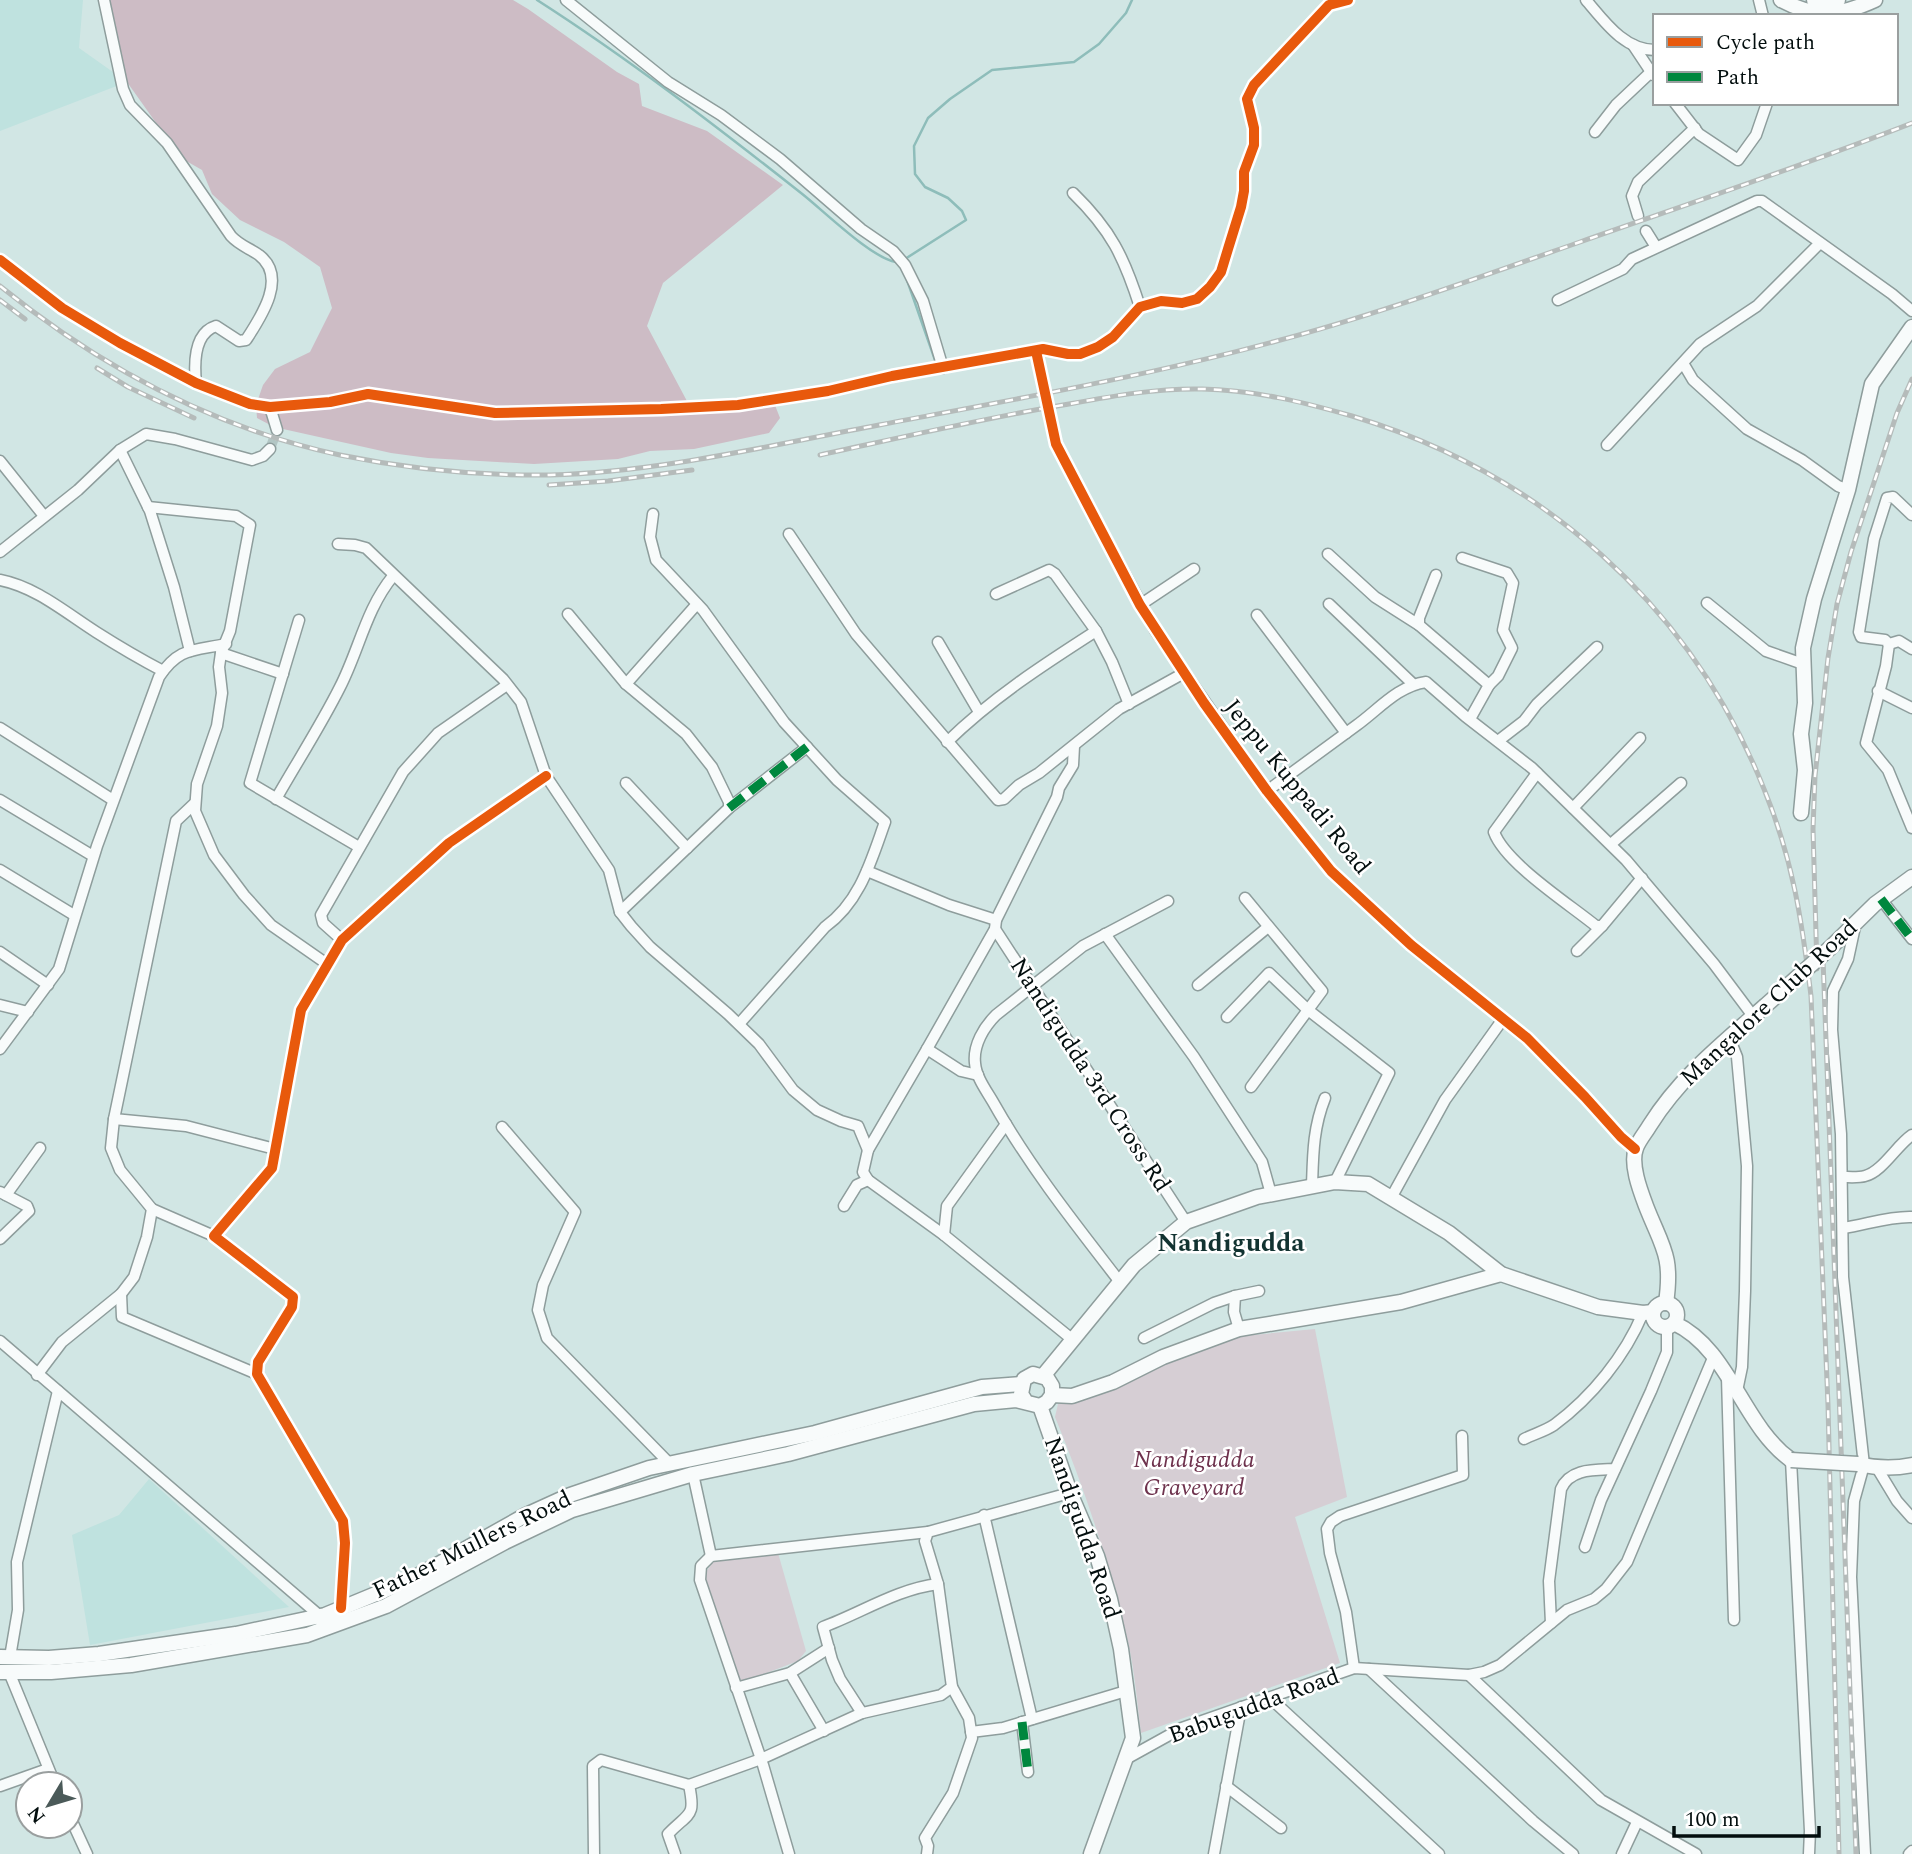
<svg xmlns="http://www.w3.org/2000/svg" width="1912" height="1854" font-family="Spectral,serif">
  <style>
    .built { fill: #bfe2df }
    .green { fill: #d6ced4 }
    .forest { fill: #cdbcc5 }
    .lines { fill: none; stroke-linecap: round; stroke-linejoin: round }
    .stream { stroke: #8ebdba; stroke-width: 2.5 }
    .street-tunnel { stroke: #b2c6c4; stroke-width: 10; stroke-dasharray: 10 5; stroke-linecap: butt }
    .street-casing { stroke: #8e9d9c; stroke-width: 13 }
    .secondary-casing { stroke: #8e9d9c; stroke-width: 17 }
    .street { stroke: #f8fbfb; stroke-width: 10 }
    .secondary { stroke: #f8fbfb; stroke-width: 14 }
    .rail-casing { stroke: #b5bbba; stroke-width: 5 }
    .rail { stroke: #fff; stroke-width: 2.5; stroke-dasharray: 8; stroke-linecap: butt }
    .secondary-bridge-casing { stroke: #8e9d9c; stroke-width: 17; stroke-linecap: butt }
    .secondary-bridge { stroke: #f8fbfb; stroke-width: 14 }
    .quiet { stroke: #00873e; stroke-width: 9; stroke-dasharray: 18 9; stroke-linecap: butt }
    .cycleway-casing { stroke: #fff; stroke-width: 15 }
    .cycleway { stroke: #e8590c; stroke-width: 10 }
    .labels { text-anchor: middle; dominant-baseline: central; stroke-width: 5; stroke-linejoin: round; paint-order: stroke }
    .street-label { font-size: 24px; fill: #030e0e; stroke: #fff }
    .park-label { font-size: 24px; font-style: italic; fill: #6e324d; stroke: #fff }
    .neighbourhood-label { font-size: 26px; font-weight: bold; fill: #123331; stroke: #fff }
  </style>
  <rect width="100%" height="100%" fill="#d1e6e4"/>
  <g class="built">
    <polygon points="0,0 83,0 79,48 127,82 0,131"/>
    <polygon points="149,1479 289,1607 90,1645 72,1535 119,1515"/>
  </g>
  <g class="green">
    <path d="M1315,1329L1347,1497L1295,1517L1340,1663L1141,1733C1137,1703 1135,1672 1128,1642C1110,1565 1085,1490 1055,1417L1058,1404L1124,1385L1161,1364L1232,1337Z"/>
    <polygon points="778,1553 806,1651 798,1661 743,1682 735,1674 703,1576 713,1562"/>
  </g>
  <polygon class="forest" points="106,0 513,0 528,9 617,72 639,84 642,106 707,131 783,185 663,283 647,326 688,403 771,395 780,418 769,433 694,449 650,451 618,459 534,464 428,458 391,453 274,427 257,418 256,405 263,385 275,369 310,352 332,308 320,267 284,242 240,220 212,194 202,170 181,158 127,82"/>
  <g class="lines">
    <g class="stream">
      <path d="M537,0C629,59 716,126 801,193C823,210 871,258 896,262"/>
      <polyline points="905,259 966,220 962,211 948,198 925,187 915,174 914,146 928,118 950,99 992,70 1074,62 1099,44 1126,13 1132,0"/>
      <polyline points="907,280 936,363"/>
    </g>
    <g class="street-tunnel">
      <polyline points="1039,364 1052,433 1078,487"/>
      <polyline points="270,449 277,430"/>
    </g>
    <g class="street-casing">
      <g id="street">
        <path d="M104,0L123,89L130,105L167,143L231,236C239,245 249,248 259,255C288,277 261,317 246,340L239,341L216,326C194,333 194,363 196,383"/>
        <polyline points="566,0 668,82 721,115 780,159 861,229 893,251 905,265 923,301 943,368"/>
        <path d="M1586,0C1604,21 1624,50 1655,50"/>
        <polyline points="1759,0 1763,16"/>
        <polyline points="1633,45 1653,75"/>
        <polyline points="1675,103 1699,134 1738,160 1756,135 1767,103"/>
        <polyline points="1595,132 1616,105 1651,72"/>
        <path d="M1073,193C1111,230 1124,257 1140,307"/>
        <polyline points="1638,216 1632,196 1638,182 1695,128"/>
        <polyline points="1646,231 1656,247"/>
        <polyline points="0,260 62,308 120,343 196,383 250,404 270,407 330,402 368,394 495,413 661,409 738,405 828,391 892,376 1043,349 1068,354 1080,354 1098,347 1113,337 1140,307 1161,301 1182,303 1197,299 1210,287 1221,272 1228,249 1241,207 1244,191 1244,172 1254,145 1254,128 1247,99 1254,85 1329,5 1348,0"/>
        <polyline points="1558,300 1623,269 1632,259 1757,201 1762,201 1892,294 1912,311"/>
        <polyline points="1036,351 1039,364"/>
        <polyline points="1683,363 1693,380 1747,429 1802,460 1838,486 1848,490"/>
        <polyline points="270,407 277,430"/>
        <polyline points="1607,445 1700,344 1757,306 1820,243"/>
        <polyline points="120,450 150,511 174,587 190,651"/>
        <polyline points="0,461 44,516"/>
        <polyline points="1078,487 1155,630 1267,791 1331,871 1411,945 1527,1038 1585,1097 1621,1137 1635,1149"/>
        <polyline points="148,507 236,516 250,525 230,631 221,653 219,667 222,693 217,726 197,784 195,811 214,855 244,895 271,925 327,964"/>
        <path d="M653,514L650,537L656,560L703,610L784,722L837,780L885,822C871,861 860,902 825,927L739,1024"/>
        <polyline points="1912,515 1893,497 1887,498 1874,539 1859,632 1861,637 1885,640 1889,644 1899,641 1912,649"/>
        <polyline points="789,534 856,634 998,800 1004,799 1019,785 1039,773 1119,709 1184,673"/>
        <polyline points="338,544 355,545 366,548 503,679 521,702 546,776 609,870 620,912 631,926 650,947 728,1014 759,1044 793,1090 817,1110 841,1121 858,1126 868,1150"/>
        <polyline points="0,552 78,490 120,450 146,434 175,439 252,460 263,456 270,449"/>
        <polyline points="1328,554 1375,597 1419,625"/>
        <polyline points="1462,558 1507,573 1513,583 1503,630 1512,648 1498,676 1489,685"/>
        <polyline points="1436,575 1419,618 1419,625 1489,685 1470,719"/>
        <path d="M0,580C36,587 66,613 96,632C118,646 140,659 163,671"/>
        <polyline points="996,594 1049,570 1055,574 1096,631 1112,662 1129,704"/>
        <polyline points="1707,603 1766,651 1803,664"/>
        <polyline points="1329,604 1413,684"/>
        <polyline points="1140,605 1194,569"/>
        <polyline points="568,614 626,684 686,734 712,767 729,802 729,808 620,912"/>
        <polyline points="1257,615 1346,733"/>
        <polyline points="299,620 250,783 359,847"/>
        <polyline points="938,642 979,712"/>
        <polyline points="1889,644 1886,666 1866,743 1888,770 1912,828"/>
        <polyline points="221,653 283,674"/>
        <polyline points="626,684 697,604"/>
        <polyline points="1878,691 1912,708"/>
        <polyline points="0,728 113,800"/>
        <polyline points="1498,741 1524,721 1537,704 1597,647"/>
        <path d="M947,742C992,698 1043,665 1096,631"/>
        <path d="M1537,773L1494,832C1505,863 1569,904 1596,926H1602L1642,878"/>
        <polyline points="626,783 687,848"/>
        <path d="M1267,791C1297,769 1327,747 1357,725C1379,709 1398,686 1426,682L1465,716L1532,768L1626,860L1714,964L1753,1016"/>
        <path d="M276,799C297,762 321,725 340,687C359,650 366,609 393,576"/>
        <polyline points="0,800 93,856"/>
        <polyline points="729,808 807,747"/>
        <polyline points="1573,808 1640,738"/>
        <polyline points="1611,844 1681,783"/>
        <polyline points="0,870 74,915"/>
        <polyline points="867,871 949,905 996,920"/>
        <polyline points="1245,898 1322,991 1251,1087"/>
        <polyline points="1881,899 1912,939"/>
        <polyline points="1856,922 1848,959 1833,991 1832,1030 1841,1134 1843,1277 1864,1465 1854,1501 1851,1577 1865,1854"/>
        <polyline points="995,929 1186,1222"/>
        <polyline points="1105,934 1194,1057 1262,1162 1271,1194"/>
        <polyline points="342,940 323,923 321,915 403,772 438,733 507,685"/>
        <polyline points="1577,951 1602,926"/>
        <polyline points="0,952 48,985"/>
        <polyline points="1198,985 1268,927"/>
        <polyline points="0,1005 28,1012"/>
        <polyline points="1227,1017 1269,973 1308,1010 1389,1073 1335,1182"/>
        <polyline points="1729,1037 1737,1057 1747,1166 1745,1291 1742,1367 1737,1391"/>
        <path d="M0,1049L59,969L97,846L159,677C179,647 193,651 226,644"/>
        <polyline points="927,1049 995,929 996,920 1057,797 1059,788 1073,765 1074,746"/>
        <polyline points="978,1075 961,1071 927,1049 868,1150 863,1172 868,1180 944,1235 1073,1340"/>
        <polyline points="114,1119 186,1126 275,1149"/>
        <polyline points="502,1127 575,1212 543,1285 538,1310 547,1338 670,1464"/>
        <path d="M1842,1177C1849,1177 1858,1178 1865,1176C1882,1172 1897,1145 1912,1135"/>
        <path d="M1312,1186C1313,1155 1313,1128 1325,1098"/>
        <polyline points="0,1192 27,1206 29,1211 0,1239"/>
        <polyline points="6,1195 40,1148"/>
        <polyline points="1391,1198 1445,1100 1503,1019"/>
        <polyline points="844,1206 857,1185 868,1180"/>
        <polyline points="152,1209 214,1236"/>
        <path d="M1843,1228C1865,1225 1889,1216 1912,1217"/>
        <polyline points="944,1235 947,1206 1006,1124"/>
        <path d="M1120,1282C1075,1224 1029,1166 993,1102C986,1090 976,1077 975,1063C973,1045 984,1027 996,1015L1083,946L1168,901"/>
        <polyline points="121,1294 122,1317 257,1374"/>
        <polyline points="1239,1329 1234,1312 1235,1296 1259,1291"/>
        <polyline points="1144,1338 1214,1303 1235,1296"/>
        <polyline points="0,1341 320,1616 321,1622"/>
        <polyline points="37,1375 62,1342 121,1294 134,1277 147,1237 152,1209 120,1170 111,1148 114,1119 176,821 194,804"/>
        <polyline points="1727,1377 1734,1620"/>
        <path d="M1524,1439C1534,1434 1545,1431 1554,1425C1592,1397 1625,1356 1643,1313"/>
        <polyline points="1791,1460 1810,1831 1809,1854"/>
        <polyline points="1877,1468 1897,1501 1912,1518"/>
        <polyline points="693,1474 711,1556"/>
        <polyline points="984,1515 1032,1719"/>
        <polyline points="1585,1547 1601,1500 1651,1391 1667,1352 1667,1327"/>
        <polyline points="341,1608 345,1543 343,1521 257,1374 258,1362 292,1307 293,1297 214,1236 272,1168 301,1010 342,940 449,843 546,776"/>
        <path d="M1551,1623L1549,1581L1561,1489C1570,1468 1595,1470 1615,1469"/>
        <polyline points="10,1657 18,1610 17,1562 58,1391"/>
        <polyline points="1354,1668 1346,1612 1330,1553 1327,1529 1331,1522 1340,1516 1463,1475 1462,1436"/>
        <polyline points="1369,1669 1533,1821 1573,1854"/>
        <polyline points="9,1672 55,1784"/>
        <polyline points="790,1673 824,1731"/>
        <polyline points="1469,1675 1601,1800 1696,1854"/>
        <polyline points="736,1688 790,1673 829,1648"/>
        <polyline points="1270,1698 1439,1854"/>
        <path d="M862,1713L840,1679L832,1660L823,1627C861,1613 897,1589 938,1584"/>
        <polyline points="1022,1722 1028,1772"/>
        <polyline points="971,1732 1003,1728 1126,1691"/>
        <polyline points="1126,1759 1182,1728 1354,1668 1469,1675 1484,1672 1500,1665 1567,1610 1594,1599 1606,1589 1627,1562 1713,1358"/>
        <polyline points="0,1786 48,1769"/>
        <polyline points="1226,1786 1281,1828"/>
        <polyline points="70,1817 87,1854"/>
        <polyline points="594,1854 593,1766 601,1760 689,1785 761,1759 862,1713 941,1695 952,1687 938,1584 925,1541 928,1532 1062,1495 1071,1495"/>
        <path d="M675,1854L668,1834C689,1812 696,1818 689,1785"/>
        <polyline points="789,1854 763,1765 700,1580 701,1566 711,1556 928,1532"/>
        <polyline points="927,1854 928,1846 925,1838 953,1793 972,1738 969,1718 952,1687"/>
        <polyline points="1214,1854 1241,1707"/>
        <polyline points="1622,1854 1637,1822"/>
        <polyline points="1909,1854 1912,1851"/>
      </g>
    </g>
    <g class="secondary-casing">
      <g id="secondary">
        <path d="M1781,0C1816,19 1840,16 1875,0"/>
        <polyline points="1814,0 1838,0"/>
        <polyline points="1801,813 1805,770 1801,734 1805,703 1803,648 1814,599 1848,490 1872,384 1912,327"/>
        <polyline points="1830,948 1875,904 1912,877"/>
        <circle cx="1665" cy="1315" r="12"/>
        <path d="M1666,1303C1673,1255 1662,1247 1646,1206C1640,1190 1630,1164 1636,1148C1639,1140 1646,1132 1650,1125C1680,1077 1723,1043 1765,1006"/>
        <path d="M1674,1323C1730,1349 1742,1425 1791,1460"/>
        <polyline points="1043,1376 1134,1265 1186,1222 1257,1197 1335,1182 1368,1184 1449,1233 1501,1274 1598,1307 1643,1313 1653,1312"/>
        <polyline points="1052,1395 1072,1396 1113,1382 1163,1357 1239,1329 1401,1302 1501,1274"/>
        <polyline points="1040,1406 1071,1495 1097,1556 1110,1599 1121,1649 1133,1738 1091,1854"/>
        <path d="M1858,1464C1876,1468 1893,1469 1912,1465"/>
        <polyline points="0,1657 49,1658 99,1654 236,1634 325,1615 412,1579 526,1515 570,1495 649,1468 815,1433 982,1387 1022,1384"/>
        <polyline points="0,1672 51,1672 131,1665 307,1635 386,1606 505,1542 572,1510 693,1474 788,1454 974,1404 1016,1400 1040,1406 1047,1402 1052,1395 1052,1386 1047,1378 1033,1374 1024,1379 1021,1394 1026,1402"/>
      </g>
    </g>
    <use href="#street" class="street"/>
    <use href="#secondary" class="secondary"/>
    <g class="rail-casing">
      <g id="rail">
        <path d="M0,286C99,366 214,428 340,455C408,469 481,476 550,475C661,472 771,445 879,425C1011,400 1143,377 1273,342C1377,315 1479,277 1580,242C1691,203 1802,166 1912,123"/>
        <polyline points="0,300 25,319"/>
        <polyline points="97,368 128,387 194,418"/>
        <path d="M820,455C903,437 985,418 1069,404C1113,396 1157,388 1202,389C1254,390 1303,402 1352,416C1541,473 1691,605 1764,789C1793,860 1802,921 1811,996L1828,1405L1839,1854"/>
        <polyline points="549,485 608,481 692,470"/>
        <polyline points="1823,959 1856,1854"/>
        <polyline points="1817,969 1813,829 1815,776 1828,658 1837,604 1851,552 1897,413 1912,379"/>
      </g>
    </g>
    <use href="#rail" class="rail"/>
    <g class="secondary-bridge-casing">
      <g id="secondary-bridge">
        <polyline points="1765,1006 1830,948"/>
        <polyline points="1791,1460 1858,1464"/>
      </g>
    </g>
    <use href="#secondary-bridge" class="secondary-bridge"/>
    <g class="quiet">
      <polyline points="729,808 807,747"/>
      <polyline points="1881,899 1912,939"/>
      <polyline points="1022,1722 1028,1772"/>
    </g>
    <g class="cycleway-casing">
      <g id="cycleway">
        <polyline points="0,260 62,308 120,343 196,383 250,404 270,407 330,402 368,394 495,413 661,409 738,405 828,391 892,376 1043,349 1068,354 1080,354 1098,347 1113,337 1140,307 1161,301 1182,303 1197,299 1210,287 1221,272 1228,249 1241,207 1244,191 1244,172 1254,145 1254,128 1247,99 1254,85 1329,5 1348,0"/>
        <polyline points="1036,351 1056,444 1140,605 1204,703 1267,791 1331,871 1411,945 1527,1038 1585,1097 1621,1137 1635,1149"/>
        <polyline points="341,1608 345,1543 343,1521 257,1374 258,1362 292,1307 293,1297 214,1236 272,1168 301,1010 342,940 449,843 546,776"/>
      </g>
    </g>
    <use href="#cycleway" class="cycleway"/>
  </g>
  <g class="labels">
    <g class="street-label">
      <text transform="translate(1297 787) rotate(51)">Jeppu Kuppadi Road</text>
      <text transform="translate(1769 1003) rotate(-43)">Mangalore Club Road</text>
      <text transform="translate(1090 1075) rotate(57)">Nandigudda 3rd Cross Rd</text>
      <text transform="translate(1082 1528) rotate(71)">Nandigudda Road</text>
      <text transform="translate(472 1545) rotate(-26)">Father Mullers Road</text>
      <text transform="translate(1254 1706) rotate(-20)">Babugudda Road</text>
    </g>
    <g class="park-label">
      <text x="1194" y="1460">Nandigudda<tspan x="1194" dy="28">Graveyard</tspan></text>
    </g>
    <g class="neighbourhood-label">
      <text x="1231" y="1243">Nandigudda</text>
    </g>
  </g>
  <rect x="1653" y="14" width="245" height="91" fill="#ffffff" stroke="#9a9f9f" stroke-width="2"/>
  <rect x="1667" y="37" width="35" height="10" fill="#e8590c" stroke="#9a9f9f" stroke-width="2"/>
  <text x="1716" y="49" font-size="21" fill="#030e0e">Cycle path</text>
  <rect x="1667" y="72" width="35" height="10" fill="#00873e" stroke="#9a9f9f" stroke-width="2"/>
  <text x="1716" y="84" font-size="21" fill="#030e0e">Path</text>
  <g transform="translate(49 1805) rotate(232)"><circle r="33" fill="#ffffff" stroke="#9a9f9f" stroke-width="2"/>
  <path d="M0-5L12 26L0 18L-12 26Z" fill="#4b5a59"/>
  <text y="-10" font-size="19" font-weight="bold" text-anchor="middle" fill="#030e0e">N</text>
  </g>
  <path d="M1674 1826v10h145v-10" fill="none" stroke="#030e0e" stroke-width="3.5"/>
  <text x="1685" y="1826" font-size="21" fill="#030e0e" stroke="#ffffff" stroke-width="5" paint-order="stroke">100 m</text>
</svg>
